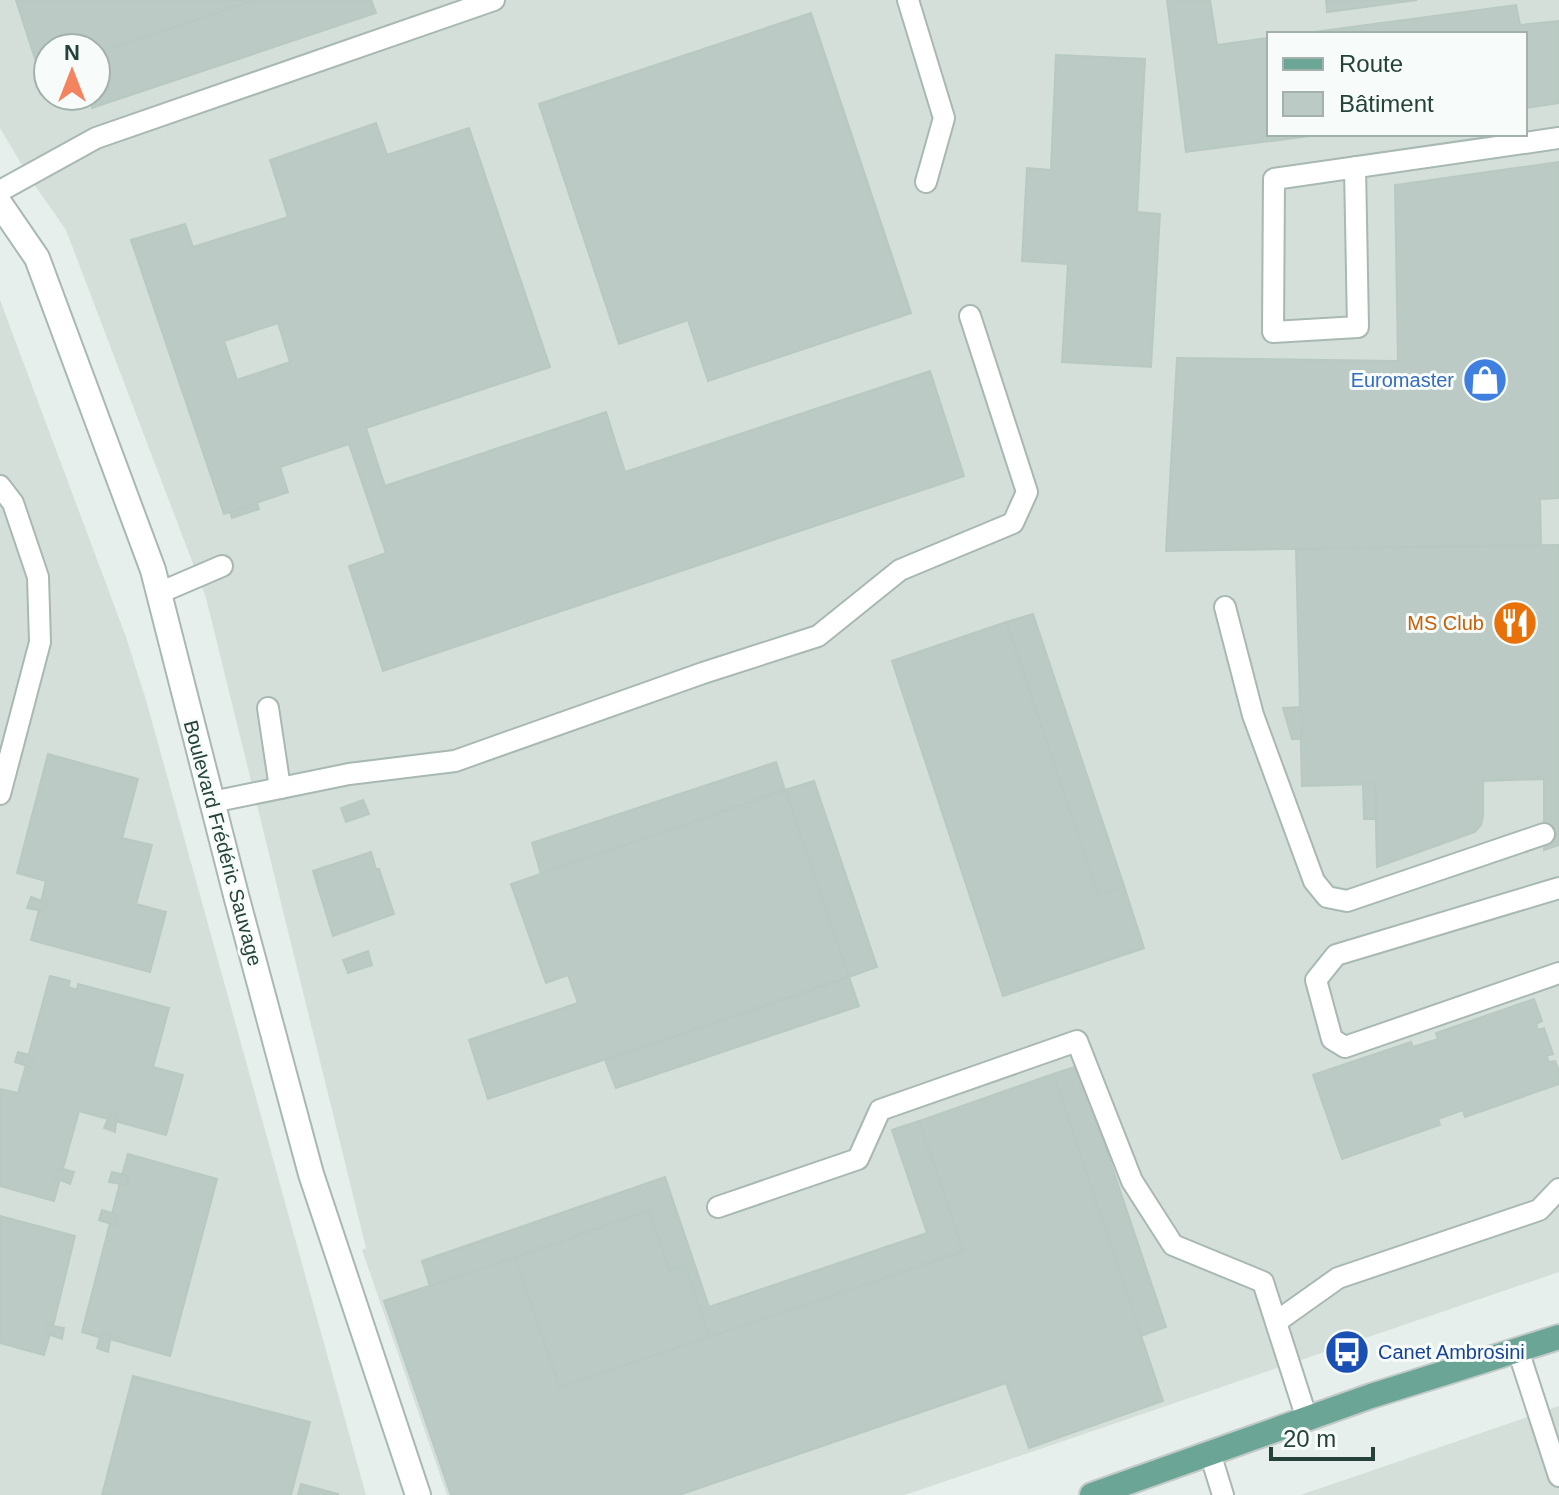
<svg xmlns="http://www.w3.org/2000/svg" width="1559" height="1495" font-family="Helvetica,sans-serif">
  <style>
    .built { fill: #d4dfda; fill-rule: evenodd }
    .building { fill: #bbcac4; stroke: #b8c9c2; stroke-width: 2; fill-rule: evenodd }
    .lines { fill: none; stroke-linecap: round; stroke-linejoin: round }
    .lane-casing { stroke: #a8b8b2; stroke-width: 24 }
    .street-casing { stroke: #a8b8b2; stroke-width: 28 }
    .primary-casing { stroke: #c2cac8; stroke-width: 28 }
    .lane { stroke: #fff; stroke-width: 20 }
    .street { stroke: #fff; stroke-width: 24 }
    .primary { stroke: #6aa596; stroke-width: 24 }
    .labels { text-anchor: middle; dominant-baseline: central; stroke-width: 6; stroke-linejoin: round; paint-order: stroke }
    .shop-label { font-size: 20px; fill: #366cbe; stroke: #f7fbf9; text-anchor: end }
    .food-label { font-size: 20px; fill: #c56008; stroke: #f7fbf9; text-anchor: end }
    .street-label { font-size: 20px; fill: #24423a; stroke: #f7fbf9 }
    .transit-label { font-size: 20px; fill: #164399; stroke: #f7fbf9; text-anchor: start }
  </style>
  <rect width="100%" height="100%" fill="#e6efeb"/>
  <g class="built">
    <path d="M0,0H1559V1272L905,1495H447L362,1250L366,1248L206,598L66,230L29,177L0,128ZM1269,34H1525V134H1269ZM48,48H96V96H48Z"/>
    <polygon points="0,300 126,637 146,700 366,1495 0,1495"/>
    <polygon points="1559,1406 1559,1495 1300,1495 1365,1473"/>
  </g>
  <g class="building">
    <polygon points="16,0 256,0 96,53 96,48 48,48 48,69 39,71"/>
    <polygon points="256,0 371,0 376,13 92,108 89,96 96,96 96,53"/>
    <polygon points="1167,0 1210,0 1217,45 1269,38 1269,134 1325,134 1186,152"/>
    <polygon points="1326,0 1417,0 1327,12"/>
    <polygon points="1516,5 1520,25 1559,21 1559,103 1525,108 1525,34 1299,34"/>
    <polygon points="811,13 911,313 708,381 688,320 619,344 539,104"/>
    <polygon points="1056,55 1145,59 1137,212 1160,214 1151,367 1062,362 1068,264 1022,261 1027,168 1051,170"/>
    <path d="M376,123L387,155L469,128L550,367L366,428L385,486L606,412L625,472L930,371L964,476L383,671L349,566L386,553L349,444L280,467L288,492L224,514L131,240L185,224L193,247L288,217L270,160ZM278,323L290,362L237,380L224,341Z"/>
    <polygon points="1559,162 1559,498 1540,499 1541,545 1166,551 1177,358 1398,361 1395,185"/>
    <polygon points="257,503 259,509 232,518 230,512"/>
    <polygon points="1559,545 1559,845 1544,850 1544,779 1483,781 1483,816 1481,825 1475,832 1377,867 1375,784 1302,786 1296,549"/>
    <polygon points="1033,614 1124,886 1098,895 1006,622"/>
    <polygon points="1006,622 1098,895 1124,886 1144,948 1003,996 892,661"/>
    <polygon points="1301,707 1302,739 1292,739 1283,708"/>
    <polygon points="48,754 138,779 122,838 152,845 136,904 166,912 150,972 31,940 39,910 44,911 47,903 41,902 46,881 17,873"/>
    <polygon points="776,762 785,790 541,874 532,843"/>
    <polygon points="814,781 877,967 849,977 785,790"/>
    <polygon points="1363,784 1375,784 1376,819 1364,819"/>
    <polygon points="785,790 849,977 488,1099 469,1040 578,1003 568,975 546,983 511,884"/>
    <polygon points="363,800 369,814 346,822 341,808"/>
    <polygon points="371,852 376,869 379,869 394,914 333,936 313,871"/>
    <polygon points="31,897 47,903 44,911 27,908"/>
    <polygon points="368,951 372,965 348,973 343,960"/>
    <polygon points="50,976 70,981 68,987 77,990 78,984 169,1008 153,1067 183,1075 166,1135 115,1121 117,1115 110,1114 108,1119 79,1111 62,1172 57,1170 55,1178 60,1179 54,1201 0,1186 0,1089 18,1093 26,1065 31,1067 34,1059 28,1057"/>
    <polygon points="849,977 859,1006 616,1088 605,1060"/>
    <polygon points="1534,999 1542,1021 1536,1024 1538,1030 1544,1028 1553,1054 1546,1056 1549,1062 1555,1061 1559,1071 1559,1084 1465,1117 1463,1110 1438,1119 1440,1125 1342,1159 1313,1075 1411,1042 1413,1047 1438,1039 1436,1033"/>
    <polygon points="18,1052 29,1055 28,1057 34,1059 31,1067 15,1062"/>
    <polygon points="1078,1066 1166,1327 1141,1336 1053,1074"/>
    <polygon points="1053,1074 1163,1401 1029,1448 1006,1383 679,1495 451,1495 384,1301 515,1257 560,1387 963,1251 919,1121"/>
    <polygon points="110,1114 117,1115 115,1132 104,1128"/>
    <polygon points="919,1121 963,1251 709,1337 685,1266 670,1271 649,1211 430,1286 422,1261 665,1177 709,1307 927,1233 892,1130"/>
    <polygon points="128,1154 217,1179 170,1356 110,1339 111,1335 103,1333 102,1338 82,1332 110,1223 115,1225 117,1215 112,1214 120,1183 127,1185 129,1176 122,1175"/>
    <polygon points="63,1169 74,1172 70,1184 55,1178 57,1170 62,1172"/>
    <polygon points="112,1172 129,1176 127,1185 109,1182"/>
    <polygon points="102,1210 117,1215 115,1225 99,1220"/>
    <polygon points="649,1211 670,1271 685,1266 709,1337 560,1387 515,1257"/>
    <polygon points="0,1216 75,1236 53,1326 47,1325 45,1333 50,1334 44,1355 0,1343"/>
    <polygon points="47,1325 64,1328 62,1339 45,1333"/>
    <polygon points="103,1333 111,1335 108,1352 97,1348 100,1337 102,1338"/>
    <polygon points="133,1376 310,1422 291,1495 102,1495"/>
    <polygon points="301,1484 338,1494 338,1495 298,1495"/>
  </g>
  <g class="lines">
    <g class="lane-casing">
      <g id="lane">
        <polyline points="908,0 944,118 926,182"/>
        <polyline points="1355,167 1358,327 1273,332 1274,179 1559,138"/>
        <polyline points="0,191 96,138 494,0"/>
        <polyline points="0,486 13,503 38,577 40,642 0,794"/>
        <polyline points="159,593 222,566"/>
        <polyline points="1225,607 1253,715 1314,881 1327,897 1347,901 1544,834"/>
        <polyline points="268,708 280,788"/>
        <polyline points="212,802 349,774 455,761 703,673 818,636 900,570 1013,523 1027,492 970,316"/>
        <polyline points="1559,888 1336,955 1316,980 1332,1039 1345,1047 1559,973"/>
        <polyline points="718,1207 858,1159 880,1110 1077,1041 1132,1181 1173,1245 1263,1282 1307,1419"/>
        <polyline points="1276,1322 1338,1278 1539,1210 1559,1189"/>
        <polyline points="1518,1350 1559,1476"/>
        <polyline points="1210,1453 1223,1495"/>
      </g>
    </g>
    <g class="street-casing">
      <polyline id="street" points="0,204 37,258 153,570 237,899 311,1174 418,1495"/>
    </g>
    <g class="primary-casing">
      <polyline id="primary" points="1092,1495 1371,1396 1559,1337"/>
    </g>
    <use href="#lane" class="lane"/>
    <use href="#street" class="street"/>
    <use href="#primary" class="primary"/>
  </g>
  <defs>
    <g id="shop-disc" transform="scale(2.3)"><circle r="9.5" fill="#3f7fe0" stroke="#f7fbf9"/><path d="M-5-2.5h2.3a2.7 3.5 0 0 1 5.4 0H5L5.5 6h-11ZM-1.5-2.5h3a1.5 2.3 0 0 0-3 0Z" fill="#fff"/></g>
    <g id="restaurant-disc" transform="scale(2.3)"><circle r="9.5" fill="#e8710a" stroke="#f7fbf9"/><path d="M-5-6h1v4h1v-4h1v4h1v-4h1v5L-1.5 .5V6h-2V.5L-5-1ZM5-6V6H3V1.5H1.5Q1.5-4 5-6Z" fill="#fff"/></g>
    <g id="bus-disc" transform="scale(2.3)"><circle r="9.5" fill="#1a4fb4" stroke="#f7fbf9"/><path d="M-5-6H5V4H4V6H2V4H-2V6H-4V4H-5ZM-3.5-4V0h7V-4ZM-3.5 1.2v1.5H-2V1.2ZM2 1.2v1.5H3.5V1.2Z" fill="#fff"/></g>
  </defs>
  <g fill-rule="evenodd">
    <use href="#shop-disc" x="1485" y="380"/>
    <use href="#restaurant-disc" x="1515" y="623"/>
    <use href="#bus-disc" x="1347" y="1352"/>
  </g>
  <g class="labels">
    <g class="shop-label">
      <text x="1454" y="380">Euromaster</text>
    </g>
    <g class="food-label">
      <text x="1484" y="623">MS Club</text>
    </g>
    <g class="street-label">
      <text transform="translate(223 843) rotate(75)">Boulevard Frédéric Sauvage</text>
    </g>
    <g class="transit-label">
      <text x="1378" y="1352">Canet Ambrosini</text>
    </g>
  </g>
  <rect x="1267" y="32" width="260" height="104" fill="#f7fbf9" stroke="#a3b1ad" stroke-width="2"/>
  <rect x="1283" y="58" width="40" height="12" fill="#6aa596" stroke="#a3b1ad" stroke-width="2"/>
  <text x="1339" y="72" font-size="24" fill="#24423a">Route</text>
  <rect x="1283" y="92" width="40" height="24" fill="#bbcac4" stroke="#a3b1ad" stroke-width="2"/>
  <text x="1339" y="112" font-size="24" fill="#24423a">Bâtiment</text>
  <g transform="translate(72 72)"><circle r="38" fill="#f7fbf9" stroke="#a3b1ad" stroke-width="2"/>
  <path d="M0-6L14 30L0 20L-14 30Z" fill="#f4845f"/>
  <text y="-12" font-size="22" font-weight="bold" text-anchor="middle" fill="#24423a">N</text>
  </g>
  <path d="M1271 1447v12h102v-12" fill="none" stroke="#24423a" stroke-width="4"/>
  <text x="1283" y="1447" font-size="24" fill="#24423a" stroke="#f7fbf9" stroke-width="6" paint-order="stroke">20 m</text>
</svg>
